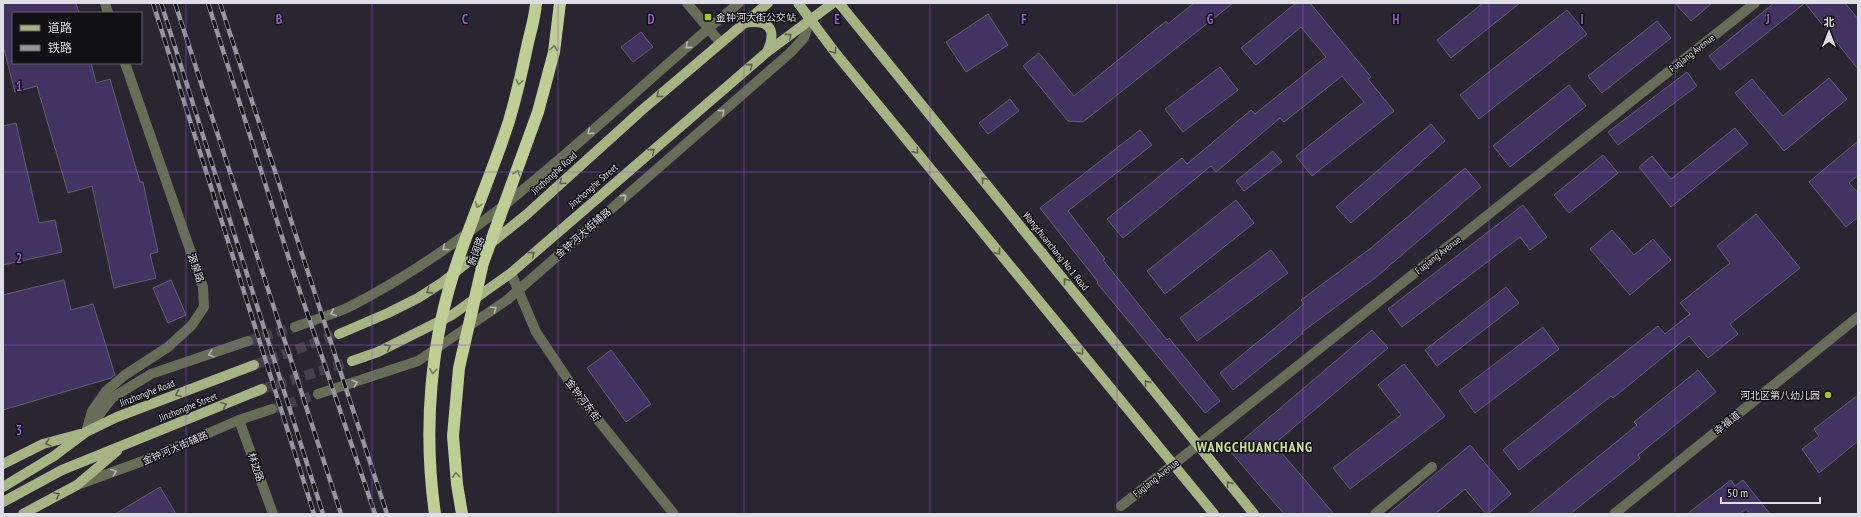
<svg xmlns="http://www.w3.org/2000/svg" width="1861" height="517" font-family="'PT Sans Narrow','Noto Sans SC',sans-serif">
  <style>
    .building { fill: #423362; stroke: #64606f }
    .lines { fill: none; stroke-linecap: round; stroke-linejoin: round }
    .minor-tunnel { stroke: #44414d; stroke-width: 10; stroke-dasharray: 10 5; stroke-linecap: butt }
    .major-tunnel { stroke: #44414d; stroke-width: 10; stroke-dasharray: 10 5; stroke-linecap: butt }
    .minor { stroke: #676d56; stroke-width: 10 }
    .major { stroke: #a6b383; stroke-width: 10 }
    .highway { stroke: #bece94; stroke-width: 12 }
    .rail-casing { stroke: #96949e; stroke-width: 4.5 }
    .rail { stroke: #111015; stroke-width: 3; stroke-dasharray: 9; stroke-linecap: butt }
    .oneway { stroke: #5c624c }
    .oneway2 { stroke: #b5b6b3 }
    .oneway3 { stroke: #70785b }
    .grid { fill: none; stroke: #9458c8; stroke-width: 1; stroke-opacity: 0.55 }
    .poi-dot { fill: #a8c71c; stroke: #111015; stroke-width: 1.5 }
    .labels { text-anchor: middle; dominant-baseline: central; stroke-width: 3; stroke-linejoin: round; paint-order: stroke }
    .poi-label { font-size: 10px; fill: #dfdde5; stroke: #111015; text-anchor: start }
    .street-label { font-size: 10px; fill: #dfdde5; stroke: #111015 }
    .district-label { font-size: 14px; font-weight: bold; letter-spacing: 1px; fill: #cde196; stroke: #111015 }
    .grid-label { font-size: 13px; text-anchor: middle; font-weight: bold; fill: #9458c8; stroke: #111015; stroke-width: 3; stroke-linejoin: round; paint-order: stroke }
  </style>
  <rect width="100%" height="100%" fill="#292632"/>
  <g class="building">
    <polygon points="3,3 76,3 79,13 13,13 13,63 91,63 96,83 110,79 140,182 143,182 158,252 150,254 156,278 114,288 92,186 68,193 37,86 15,92 3,45"/>
    <polygon points="1194,3 1233,3 1083,122 1068,121 1023,66 1039,53 1074,96 1166,21 1168,24"/>
    <polygon points="1296,3 1310,3 1371,77 1368,79 1394,111 1312,176 1296,156 1364,102 1342,76 1284,122 1280,118 1216,172 1211,166 1123,238 1107,219 1182,158 1187,164 1251,110 1255,114 1326,57 1301,27 1256,65 1241,48"/>
    <polygon points="1483,3 1520,3 1451,58 1437,40"/>
    <polygon points="1675,3 1712,3 1691,21"/>
    <polygon points="1774,3 1805,3 1720,70 1709,56"/>
    <polygon points="1805,3 1845,3 1858,19 1858,69"/>
    <polygon points="1567,10 1587,34 1479,119 1460,95"/>
    <polygon points="988,14 1008,45 966,72 946,42"/>
    <polygon points="1657,21 1671,38 1602,93 1588,76"/>
    <polygon points="641,32 653,47 633,62 621,47"/>
    <polygon points="1220,67 1238,90 1183,132 1165,109"/>
    <polygon points="1687,72 1697,86 1618,145 1608,132"/>
    <polygon points="1829,78 1847,99 1784,151 1735,93 1752,79 1783,116"/>
    <polygon points="1569,85 1586,106 1510,167 1493,146"/>
    <polygon points="1010,99 1019,111 988,134 979,123"/>
    <polygon points="16,123 39,223 55,220 62,252 3,265 3,126"/>
    <polygon points="1431,124 1445,141 1351,223 1336,207"/>
    <polygon points="1735,128 1748,144 1671,207 1639,167 1652,156 1671,179"/>
    <polygon points="1140,130 1152,145 1068,211 1105,259 1103,260 1167,340 1169,338 1220,401 1205,413 1097,283 1098,282 1040,208"/>
    <polygon points="1858,141 1858,175 1849,183 1858,193 1858,217 1846,227 1809,182"/>
    <polygon points="1273,151 1282,162 1244,191 1236,181"/>
    <polygon points="1603,155 1618,173 1569,213 1554,195"/>
    <polygon points="1465,168 1481,187 1375,278 1302,332 1303,333 1233,390 1220,373 1304,304 1301,300 1371,248"/>
    <polygon points="1236,200 1254,223 1165,294 1147,271"/>
    <polygon points="1523,205 1547,237 1530,250 1520,237 1402,327 1388,309"/>
    <polygon points="1756,214 1800,268 1730,324 1738,334 1708,358 1689,336 1613,398 1611,396 1519,470 1503,450 1658,326 1665,334 1690,314 1680,303 1730,263 1717,246"/>
    <polygon points="1612,230 1634,255 1653,239 1671,260 1630,295 1590,249"/>
    <polygon points="1271,250 1288,273 1197,341 1180,318"/>
    <polygon points="64,280 71,310 93,304 115,375 111,378 3,410 3,295"/>
    <polygon points="171,280 186,315 168,323 153,288"/>
    <polygon points="1506,287 1519,303 1437,366 1425,350"/>
    <polygon points="1543,327 1559,349 1475,413 1459,391"/>
    <polygon points="1372,330 1388,348 1274,444 1334,514 1284,514 1230,451"/>
    <polygon points="611,350 651,404 626,422 587,368"/>
    <polygon points="1404,364 1445,416 1350,489 1333,468 1401,415 1378,385"/>
    <polygon points="1698,370 1716,392 1638,455 1640,458 1570,514 1528,514 1637,425 1634,422"/>
    <polygon points="1858,395 1858,441 1819,473 1802,449 1819,436 1814,429"/>
    <polygon points="1470,445 1511,494 1488,514 1486,514 1465,489 1435,514 1388,514"/>
    <polygon points="1731,480 1735,486 1743,480 1770,514 1750,514 1746,509 1739,514 1687,514"/>
    <polygon points="160,487 176,514 115,514"/>
  </g>
  <g class="lines">
    <g class="minor-tunnel">
      <polyline points="248,341 295,327"/>
      <polyline points="272,409 318,394"/>
    </g>
    <g class="major-tunnel">
      <polyline points="254,365 339,334"/>
      <polyline points="262,389 352,361"/>
    </g>
    <g class="minor">
      <polyline points="105,3 108,13"/>
      <polyline points="687,3 720,42"/>
      <polyline points="511,273 536,332 581,399 674,514"/>
      <path d="M295,327C313,320 332,315 349,307C497,232 612,107 739,3"/>
      <polyline points="318,394 418,361 507,300 790,53 804,38 810,19"/>
      <polyline points="239,420 273,514"/>
      <polyline points="90,427 112,398 151,374 248,341"/>
      <polyline points="86,432 92,411 106,391 125,375 168,347 192,325 204,307 203,287 125,63"/>
      <polyline points="77,485 143,461 239,420 272,409"/>
      <polyline points="1121,506 1755,3"/>
      <polyline points="1375,514 1432,467"/>
      <polyline points="1614,514 1858,317"/>
    </g>
    <g class="major">
      <polyline points="798,3 837,55 1214,514"/>
      <polyline points="839,3 1254,514"/>
      <path d="M744,23C768,19 778,28 767,52"/>
      <polyline points="339,334 388,313 418,298 443,282 526,215 642,110 768,3"/>
      <polyline points="352,361 378,352 452,315 511,273 767,52 833,3"/>
      <polyline points="3,464 43,444 80,434"/>
      <polyline points="3,487 54,456 86,432 117,417 254,365"/>
      <polyline points="3,502 62,470 262,389"/>
      <polyline points="23,514 77,485 117,451"/>
    </g>
    <g class="highway">
      <path d="M435,514C423,430 430,340 458,260C474,213 494,168 509,121C516,97 522,72 527,47C530,33 535,18 536,3"/>
      <polyline points="462,514 457,484 453,436 459,368 483,263 538,112 554,52 560,3"/>
    </g>
    <g class="rail-casing">
      <g id="rail">
        <polyline points="153,3 314,514"/>
        <polyline points="161,3 323,514"/>
        <polyline points="175,3 341,514"/>
        <polyline points="208,3 290,262 375,514"/>
        <polyline points="220,3 387,514"/>
      </g>
    </g>
    <use href="#rail" class="rail"/>
  </g>
  <defs><path id="oneway-chevron" d="M-2-3.5L2.5 0L-2 3.5" fill="none" stroke-width="1.6" stroke-linecap="round" stroke-linejoin="round"/></defs>
  <g class="oneway">
    <use href="#oneway-chevron" transform="translate(789 36) rotate(-37)"/>
    <use href="#oneway-chevron" transform="translate(834 51) rotate(53)"/>
    <use href="#oneway-chevron" transform="translate(750 66) rotate(-41)"/>
    <use href="#oneway-chevron" transform="translate(659 95) rotate(139)"/>
    <use href="#oneway-chevron" transform="translate(652 151) rotate(-41)"/>
    <use href="#oneway-chevron" transform="translate(916 151) rotate(51)"/>
    <use href="#oneway-chevron" transform="translate(984 180) rotate(-129)"/>
    <use href="#oneway-chevron" transform="translate(562 182) rotate(138)"/>
    <use href="#oneway-chevron" transform="translate(998 252) rotate(51)"/>
    <use href="#oneway-chevron" transform="translate(532 254) rotate(-41)"/>
    <use href="#oneway-chevron" transform="translate(1066 281) rotate(-129)"/>
    <use href="#oneway-chevron" transform="translate(429 291) rotate(147)"/>
    <use href="#oneway-chevron" transform="translate(388 347) rotate(-25)"/>
    <use href="#oneway-chevron" transform="translate(1081 352) rotate(51)"/>
    <use href="#oneway-chevron" transform="translate(1147 383) rotate(-129)"/>
    <use href="#oneway-chevron" transform="translate(178 394) rotate(159)"/>
    <use href="#oneway-chevron" transform="translate(224 405) rotate(-22)"/>
    <use href="#oneway-chevron" transform="translate(48 443) rotate(164)"/>
    <use href="#oneway-chevron" transform="translate(1229 484) rotate(-129)"/>
    <use href="#oneway-chevron" transform="translate(57 495) rotate(-26)"/>
  </g>
  <g class="oneway2">
    <use href="#oneway-chevron" transform="translate(688 46) rotate(139)"/>
    <use href="#oneway-chevron" transform="translate(722 112) rotate(-41)"/>
    <use href="#oneway-chevron" transform="translate(590 132) rotate(139)"/>
    <use href="#oneway-chevron" transform="translate(624 197) rotate(-41)"/>
    <use href="#oneway-chevron" transform="translate(445 248) rotate(143)"/>
    <use href="#oneway-chevron" transform="translate(494 309) rotate(-34)"/>
    <use href="#oneway-chevron" transform="translate(333 313) rotate(160)"/>
    <use href="#oneway-chevron" transform="translate(211 354) rotate(161)"/>
    <use href="#oneway-chevron" transform="translate(355 383) rotate(-17)"/>
    <use href="#oneway-chevron" transform="translate(114 472) rotate(-20)"/>
  </g>
  <g class="oneway3">
    <use href="#oneway-chevron" transform="translate(554 48) rotate(-81)"/>
    <use href="#oneway-chevron" transform="translate(519 82) rotate(104)"/>
    <use href="#oneway-chevron" transform="translate(517 173) rotate(-71)"/>
    <use href="#oneway-chevron" transform="translate(478 205) rotate(110)"/>
    <use href="#oneway-chevron" transform="translate(433 371) rotate(96)"/>
    <use href="#oneway-chevron" transform="translate(456 475) rotate(-94)"/>
  </g>
  <path class="grid" d="M186,3V514M372,3V514M558,3V514M744,3V514M930,3V514M1117,3V514M1303,3V514M1489,3V514M1675,3V514M3,172H1858M3,345H1858"/>
  <g class="poi-dot">
    <rect x="704" y="13" width="8" height="8" rx="2"/>
    <circle cx="1828" cy="395" r="4"/>
  </g>
  <g class="labels">
    <g class="poi-label">
      <text x="716" y="17">金钟河大街公交站</text>
      <text x="1820" y="395" text-anchor="end">河北区第八幼儿园</text>
    </g>
    <g class="street-label">
      <text transform="translate(1692 53) rotate(-38)">Fuqiang Avenue</text>
      <text transform="translate(554 173) rotate(-42)">Jinzhonghe Road</text>
      <text transform="translate(593 186) rotate(-41)">Jinzhonghe Street</text>
      <text transform="translate(583 233) rotate(-41)">金钟河大街辅路</text>
      <text transform="translate(476 251) rotate(-71)">新阔路</text>
      <text transform="translate(1056 251) rotate(51)">Wangchuanchang No.1 Road</text>
      <text transform="translate(1438 255) rotate(-38)">Fuqiang Avenue</text>
      <text transform="translate(196 268) rotate(71)">源泉路</text>
      <text transform="translate(147 393) rotate(-21)">Jinzhonghe Road</text>
      <text transform="translate(583 400) rotate(53)">金钟河东街</text>
      <text transform="translate(188 407) rotate(-22)">Jinzhonghe Street</text>
      <text transform="translate(1727 423) rotate(-39)">幸福道</text>
      <text transform="translate(175 448) rotate(-23)">金钟河大街辅路</text>
      <text transform="translate(256 467) rotate(71)">林边路</text>
      <text transform="translate(1156 478) rotate(-38)">Fuqiang Avenue</text>
    </g>
    <g class="district-label">
      <text x="1255" y="447">WANGCHUANCHANG</text>
    </g>
  </g>
  <g class="grid-label">
    <text x="279" y="24">B</text>
    <text x="465" y="24">C</text>
    <text x="651" y="24">D</text>
    <text x="837" y="24">E</text>
    <text x="1024" y="24">F</text>
    <text x="1210" y="24">G</text>
    <text x="1396" y="24">H</text>
    <text x="1582" y="24">I</text>
    <text x="1768" y="24">J</text>
    <text x="19" y="91">1</text>
    <text x="19" y="263">2</text>
    <text x="19" y="435">3</text>
  </g>
  <rect width="1861" height="517" fill="none" stroke="#dfdde5" stroke-width="8"/>
  <rect x="12" y="12" width="130" height="52" fill="#111015" stroke="#636268"/>
  <rect x="20" y="25" width="20" height="6" fill="#a6b383" stroke="#636268"/>
  <text x="48" y="32" font-size="12" fill="#dfdde5">道路</text>
  <rect x="20" y="45" width="20" height="6" fill="#96949e" stroke="#636268"/>
  <text x="48" y="52" font-size="12" fill="#dfdde5">铁路</text>
  <g transform="translate(1829 32)" stroke="#111015" stroke-width="3" paint-order="stroke">
  <path d="M0-3L7 15L0 10L-7 15Z" fill="#dfdde5"/>
  <text y="-6" font-size="11" font-weight="bold" text-anchor="middle" fill="#dfdde5">北</text>
  </g>
  <path d="M1721 497v6h99v-6" fill="none" stroke="#dfdde5" stroke-width="2"/>
  <text x="1727" y="497" font-size="12" fill="#dfdde5" stroke="#111015" stroke-width="3" paint-order="stroke">50 m</text>
</svg>
